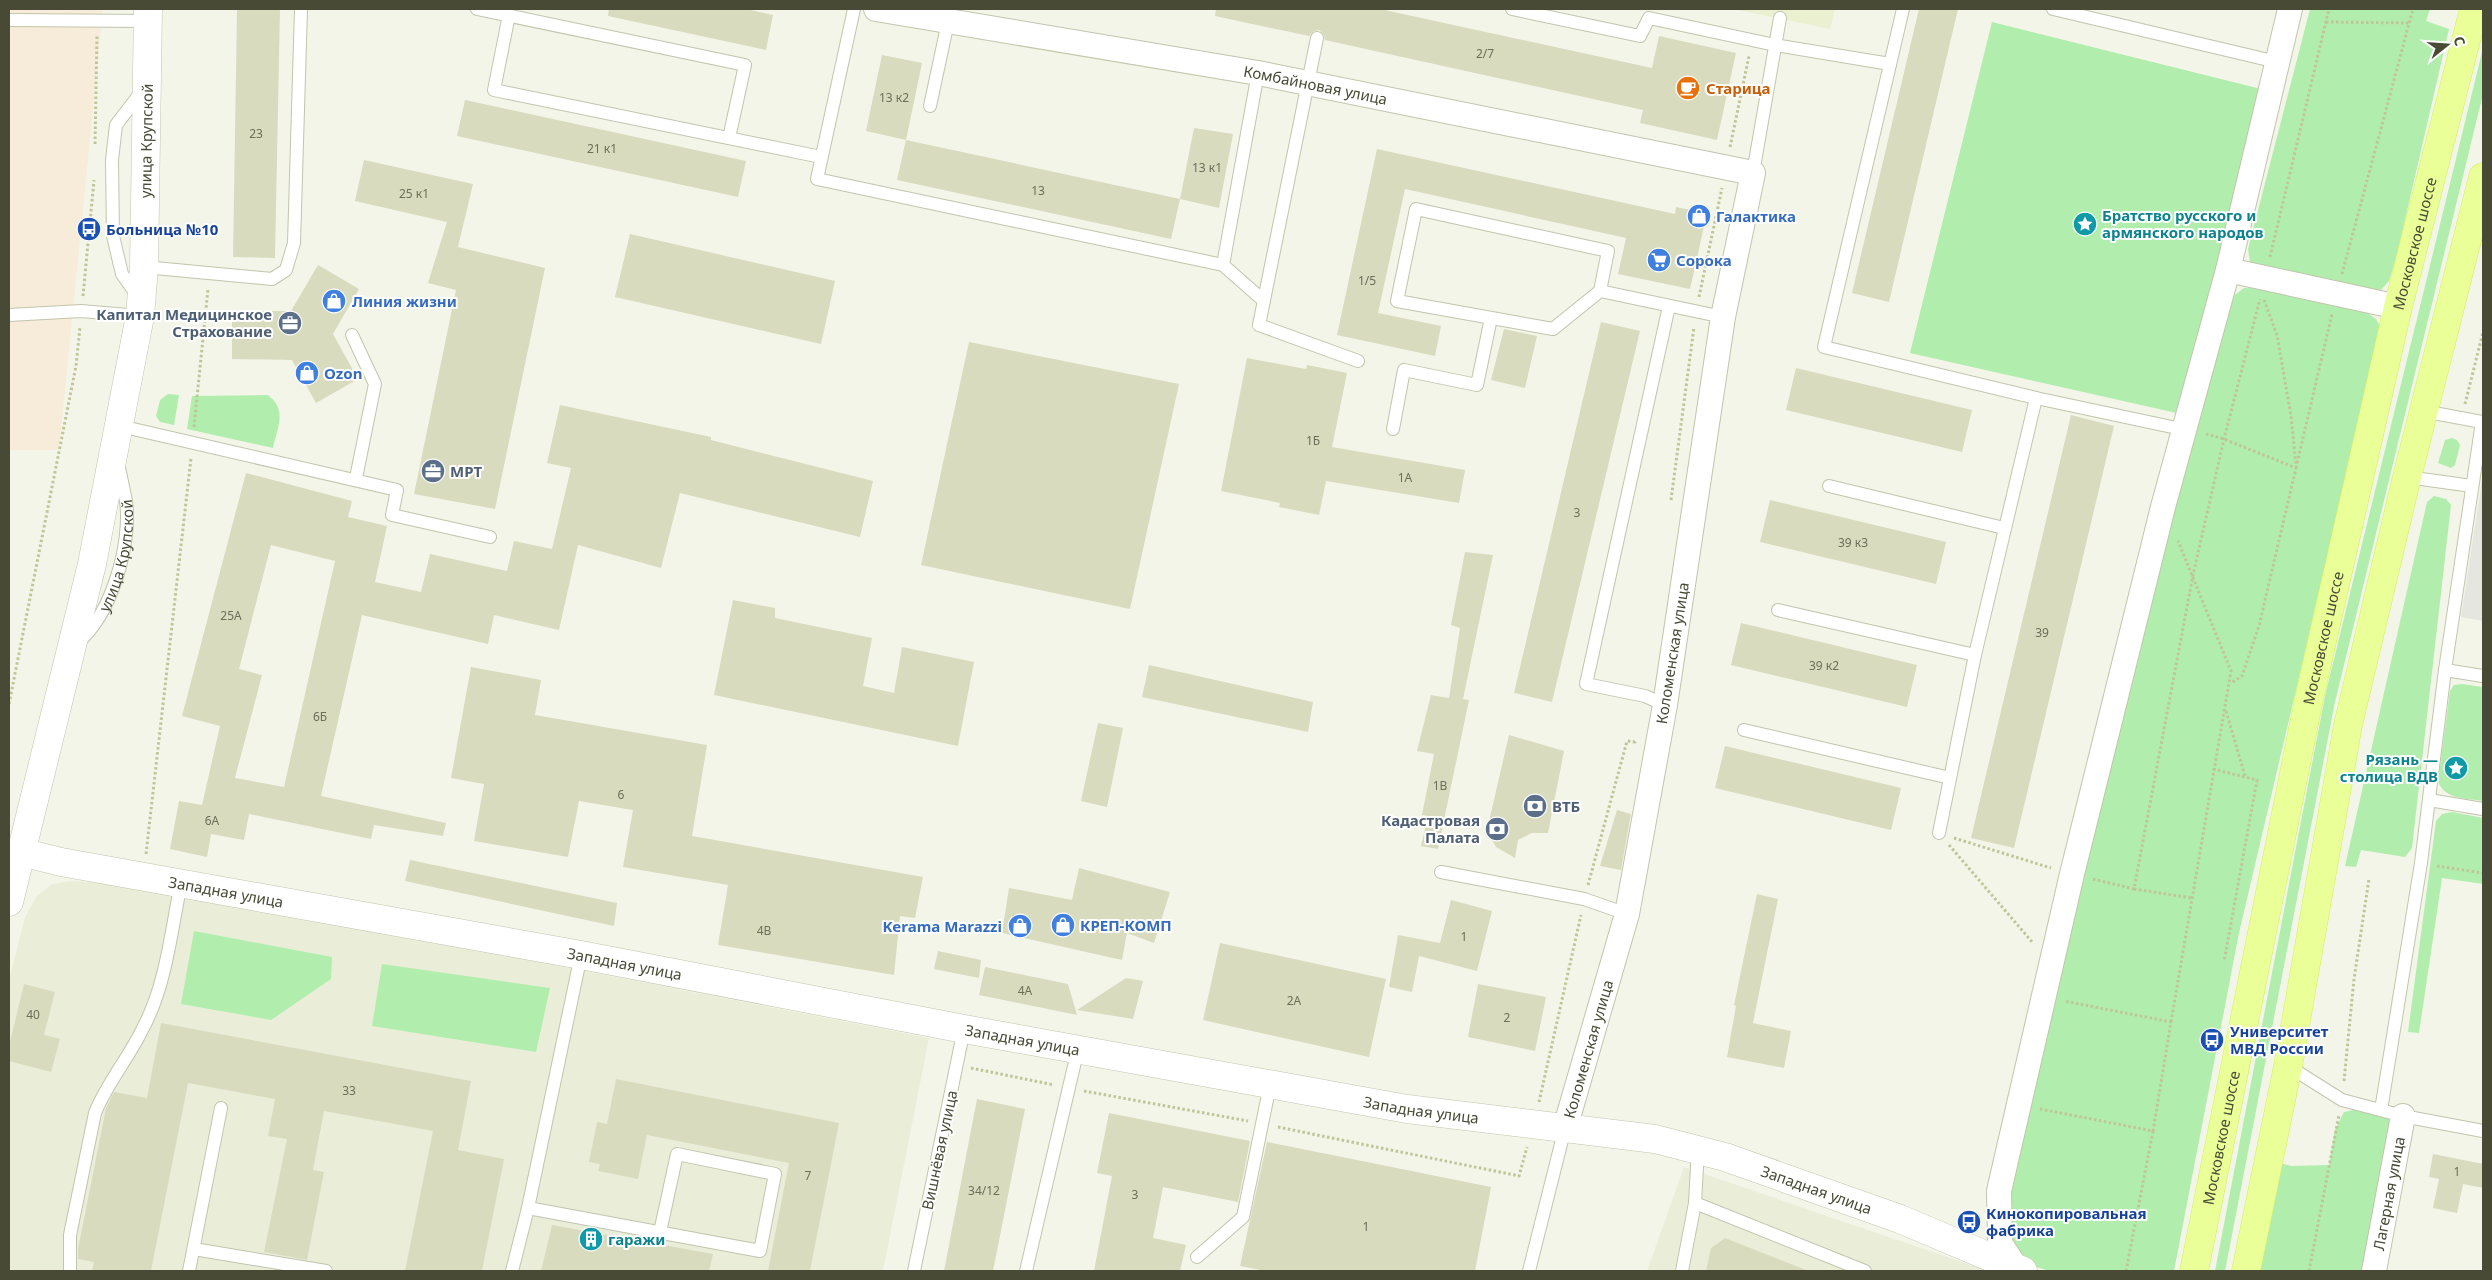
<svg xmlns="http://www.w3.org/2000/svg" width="2492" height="1280" font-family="'Noto Sans',sans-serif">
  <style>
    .residential { fill: #eaeed9 }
    .education { fill: #eaf0d0 }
    .medical { fill: #f7ecda }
    .green { fill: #b1eead }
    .parking { fill: #e6e6e0 }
    .building { fill: #d9dbbf; fill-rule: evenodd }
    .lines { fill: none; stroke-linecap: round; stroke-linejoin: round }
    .service-casing { stroke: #c1c5ac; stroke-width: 14 }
    .minor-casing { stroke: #c1c5ac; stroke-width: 26 }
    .tertiary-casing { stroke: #c1c5ac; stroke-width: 29 }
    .primary-casing { stroke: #d4f05c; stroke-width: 29 }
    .path { stroke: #c0c599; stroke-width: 3; stroke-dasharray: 2.5 2.5; stroke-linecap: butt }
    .service { stroke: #fff; stroke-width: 12 }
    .minor { stroke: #fff; stroke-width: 24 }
    .tertiary { stroke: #fff; stroke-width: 28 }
    .primary { stroke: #eaff97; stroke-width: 28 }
    .labels { text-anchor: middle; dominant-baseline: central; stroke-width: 4; stroke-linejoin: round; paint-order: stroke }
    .number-label { font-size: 12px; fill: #6c6e58 }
    .street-label { font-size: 15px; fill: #484a36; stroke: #fff }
    .food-label { font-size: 15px; font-weight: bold; fill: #c56008; stroke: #fff; text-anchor: start }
    .culture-label { font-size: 15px; font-weight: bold; fill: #0d838f; stroke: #fff; text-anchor: start }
    .shop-label { font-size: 15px; font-weight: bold; fill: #366cbe; stroke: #fff; text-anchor: start }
    .transit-label { font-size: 15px; font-weight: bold; fill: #164399; stroke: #fff; text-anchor: start }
    .service-label { font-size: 15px; font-weight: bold; fill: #4e5e75; stroke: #fff; text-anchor: end }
  </style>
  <rect width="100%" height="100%" fill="#f3f5e8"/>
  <g class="residential">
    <polygon points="71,881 143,885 929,1038 883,1271 9,1271 9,980 25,917 37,896 52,884"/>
    <polygon points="1684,1167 1988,1271 1647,1271"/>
  </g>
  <polygon class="education" points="1733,9 1835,9 1830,29"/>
  <polygon class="medical" points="9,9 103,9 59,450 9,450"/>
  <g class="green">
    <polygon points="2310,9 2430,9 2426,21 2449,29 2396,259 2389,281 2381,290 2364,291 2251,268 2248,249"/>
    <polygon points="1992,22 2261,89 2181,414 1910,353"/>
    <polygon points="2483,48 2483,94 2335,702 2225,1271 2215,1271 2325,696"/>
    <polygon points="2244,288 2263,288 2363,310 2376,319 2381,328 2239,933 2174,1271 2050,1271 2029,1265 2010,1246 2009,1191 2050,998 2228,300"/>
    <polygon points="168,394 179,395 174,425 160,422 156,416 160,400"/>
    <path d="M268,395C288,411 277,427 273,448L187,429L192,396Z"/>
    <polygon points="2452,438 2457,440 2460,445 2455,465 2451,468 2438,463 2445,440"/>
    <polygon points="2434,496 2446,499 2451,505 2412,848 2405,857 2361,850 2356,867 2345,866 2427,502"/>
    <path d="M2462,684L2483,687V801C2466,798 2446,800 2438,782L2450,691L2454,685Z"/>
    <polygon points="2452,812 2483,818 2483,884 2442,878 2419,1033 2408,1032 2436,821 2442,814"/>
    <polygon points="194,931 332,957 331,979 271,1020 181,1004"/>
    <polygon points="382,964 550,988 536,1052 372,1026"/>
    <polygon points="2367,1107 2403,1116 2374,1271 2246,1271 2270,1160 2291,1166 2329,1165 2335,1130 2344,1112"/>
  </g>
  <polygon class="parking" points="2483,474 2483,621 2461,617"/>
  <g class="building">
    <polygon points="237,9 280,9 275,258 233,257"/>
    <polygon points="609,9 746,9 773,15 766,50 608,16"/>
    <polygon points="1216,9 1380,9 1652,68 1659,36 1736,53 1717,140 1640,123 1643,110 1325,40 1324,35 1319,30 1314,31 1309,36 1215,16"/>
    <polygon points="1919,9 1958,9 1889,302 1852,293"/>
    <polygon points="882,55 922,63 906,140 866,131"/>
    <polygon points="465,100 746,161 738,197 457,136"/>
    <polygon points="1194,128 1233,134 1219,208 1180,199"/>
    <polygon points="906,140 1180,199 1171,239 897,180"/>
    <polygon points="1377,149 1675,214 1676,207 1707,213 1690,289 1618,274 1626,238 1405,189 1378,313 1441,326 1435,356 1337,335"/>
    <polygon points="364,160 473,184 458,247 545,268 495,509 414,494 456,290 428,283 447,222 355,201"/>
    <polygon points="630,234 835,281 821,344 615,297"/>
    <polygon points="318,265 359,289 333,334 358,379 316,403 292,360 232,359 232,311 291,311"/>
    <polygon points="1601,322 1640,331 1552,702 1514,693"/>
    <polygon points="1504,329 1537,336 1525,388 1491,380"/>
    <polygon points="969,342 1179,384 1130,609 921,565"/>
    <polygon points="1247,358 1306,369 1307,365 1347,373 1332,447 1465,470 1459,503 1326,481 1319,515 1279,507 1280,503 1221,491"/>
    <polygon points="1796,368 1972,410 1962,452 1786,410"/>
    <path d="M560,405L711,437V440L873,481L860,537L680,493L661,568L578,545L559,630L494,615L488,644L362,615L321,796L446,823L443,836L374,825L371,839L249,814L244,840L211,834L207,857L170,849L179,801L202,805L220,726L182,716L246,473L352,501L348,517L387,526L375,582L421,592L430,554L507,571L514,541L552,549L571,468L547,463ZM271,545L335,561L284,787L235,778L262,675L239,669Z"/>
    <polygon points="2071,415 2114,426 2014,848 1971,838"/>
    <polygon points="1770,500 1946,542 1936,584 1760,542"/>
    <polygon points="1465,552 1493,555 1463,699 1469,700 1438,849 1421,846 1428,816 1422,815 1434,754 1417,751 1431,695 1449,698 1460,628 1451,625"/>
    <polygon points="733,600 775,608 775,618 872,638 863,686 894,693 902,647 974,662 958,746 714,695"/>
    <polygon points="1741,623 1917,665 1907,707 1731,665"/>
    <polygon points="1149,665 1313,702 1308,732 1142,697"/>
    <polygon points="471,667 541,680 535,715 707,745 692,836 923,877 915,918 900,916 894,975 718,945 728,885 623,867 633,810 579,801 568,857 474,841 484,784 451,778"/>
    <polygon points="1098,723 1123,728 1107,807 1081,801"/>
    <polygon points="1509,735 1564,751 1548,833 1532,833 1518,840 1515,858 1496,847 1487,830"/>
    <polygon points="1725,746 1901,788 1891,830 1715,788"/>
    <polygon points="1617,810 1631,814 1621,870 1600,866"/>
    <polygon points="410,860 617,903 614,926 405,881"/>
    <polygon points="1079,868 1170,892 1154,943 1127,933 1122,960 1002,933 1009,888 1072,900"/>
    <polygon points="1757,894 1778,899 1753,1023 1791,1031 1784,1068 1727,1057 1736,1006 1734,1005"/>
    <polygon points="1451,900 1492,911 1477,971 1419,956 1412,992 1389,987 1398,935 1440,943"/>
    <polygon points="1220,943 1386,979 1369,1057 1203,1020"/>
    <polygon points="938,951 981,960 979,978 934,969"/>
    <polygon points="985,967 1068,984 1077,1015 979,995"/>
    <polygon points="1126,978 1143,981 1133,1019 1077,1010"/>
    <polygon points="24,984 55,992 44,1035 60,1039 51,1072 9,1061 9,1046"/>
    <polygon points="1478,984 1546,997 1535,1051 1468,1037"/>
    <polygon points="161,1023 471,1081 458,1150 504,1159 482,1271 405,1271 433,1131 324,1111 313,1170 324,1172 307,1260 264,1252 287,1139 268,1136 275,1099 188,1083 151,1271 92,1271 94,1262 78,1259 78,1249 106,1108 114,1092 147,1098"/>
    <polygon points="616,1079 839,1123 810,1271 768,1271 789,1163 647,1135 638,1179 598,1171 600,1164 589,1162 597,1122 607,1124"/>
    <polygon points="977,1099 1025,1109 993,1271 944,1271"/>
    <polygon points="1109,1113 1250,1141 1238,1202 1163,1187 1153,1238 1186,1245 1180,1271 1094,1271 1112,1176 1097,1173"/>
    <polygon points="1267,1142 1491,1187 1475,1271 1266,1271 1240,1266"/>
    <polygon points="2433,1154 2483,1164 2483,1188 2463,1184 2457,1213 2433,1208 2439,1179 2429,1177"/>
    <polygon points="552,1225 713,1254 709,1271 541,1271"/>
    <polygon points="1725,1238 1806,1270 1806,1271 1706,1271 1711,1248"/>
  </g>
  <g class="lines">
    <g class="service-casing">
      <g id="service">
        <polyline points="477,9 745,65 729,138"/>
        <polyline points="854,9 817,179 1223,265 1258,73"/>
        <polyline points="1512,9 1640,36 1649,18 1775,45 1890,64"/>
        <polyline points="1903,9 1824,347 2036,398"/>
        <polyline points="2053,9 2277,62"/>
        <polyline points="509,15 494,90 821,157"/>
        <polyline points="9,20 148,21"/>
        <polyline points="1317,38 1259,325 1358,361"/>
        <polyline points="930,106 948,22"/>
        <polyline points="1753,173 1780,18"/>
        <polygon points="1416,209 1608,251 1600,291 1553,329 1397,301"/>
        <polyline points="1223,265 1264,301"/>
        <polyline points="144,267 272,279 286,270 294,243 301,9"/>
        <polyline points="1600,291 1723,317"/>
        <polyline points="139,298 122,274 113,236 112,160 116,125 142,91"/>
        <polyline points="9,315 81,311 140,316"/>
        <polyline points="352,335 375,384 356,478"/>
        <polyline points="120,426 397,490 392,515 490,537"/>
        <polyline points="1393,429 1404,370 1477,385 1491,318"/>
        <polyline points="2407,477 2472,486"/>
        <polyline points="1829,486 2004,528"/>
        <polyline points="1778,610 1975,655"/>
        <path id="s1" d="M77,643C111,616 132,544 126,501C124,490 121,478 119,467"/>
        <polyline points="2445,670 2483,676"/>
        <polyline points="1665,705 1645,696 1586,684 1669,306"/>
        <polyline points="1744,730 1950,778"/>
        <polyline points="2429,800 2483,809"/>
        <polyline points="1939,833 1975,655 2036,398 2186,430"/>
        <polyline points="1441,872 1584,899 1627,914"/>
        <polyline points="581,955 528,1208 760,1251 775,1174 677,1154 660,1232"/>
        <polyline points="2288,1066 2342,1100 2403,1116 2483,1131"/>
        <polyline points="2381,1110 2421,863 2445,670 2482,422 2423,411"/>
        <polyline points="1695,1203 1698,1148"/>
        <polyline points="194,1249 326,1271"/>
        <polyline points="1197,1257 1243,1217 1270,1085"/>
        <path d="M70,1271V1235L95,1113C107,1083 128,1059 142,1030C166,986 171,932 181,883"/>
        <polyline points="189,1271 221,1108"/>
        <polyline points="512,1271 528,1208"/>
        <polyline points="914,1271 964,1029"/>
        <polyline points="1026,1271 1078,1049"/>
        <polyline points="1529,1271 1565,1128"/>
        <polyline points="1682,1271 1695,1203 1865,1271"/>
      </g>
    </g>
    <g class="minor-casing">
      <g id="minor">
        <path id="s2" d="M876,9L1258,73L1753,173L1723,317L1665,705L1627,914L1565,1128"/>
        <polyline points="2228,270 2398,307"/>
        <polyline points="2017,1269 2000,1243 1999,1191 2072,874 2163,507 2228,270 2290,9"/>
        <path id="s3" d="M2374,1271L2403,1116"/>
      </g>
    </g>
    <g class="tertiary-casing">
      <g id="tertiary">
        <path id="s4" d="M21,852L61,862L581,955L964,1029L1407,1109L1655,1139L1725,1157L1900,1219L2023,1271"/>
        <path id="s5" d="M9,902L92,564L140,316L144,267L148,9"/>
      </g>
    </g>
    <g class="primary-casing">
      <g id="primary">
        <path id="s6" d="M2194,1271L2309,699L2398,307L2474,9"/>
        <polyline points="2246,1271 2288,1066 2348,725 2407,477 2483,177"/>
      </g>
    </g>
    <g class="path">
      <polyline points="2326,22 2410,23"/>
      <polyline points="95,144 97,35"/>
      <polyline points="1730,147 1749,56"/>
      <polyline points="2270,257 2329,9"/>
      <polyline points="2342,274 2413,9"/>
      <polyline points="83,296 94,180"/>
      <polyline points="1699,297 1722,188"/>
      <polyline points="2264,300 2277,335 2291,416 2296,465"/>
      <polyline points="2465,404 2483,332"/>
      <polyline points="194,427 208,289"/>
      <polyline points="2206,434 2224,439 2296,468 2259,626 2242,676 2231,683"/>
      <polyline points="2296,468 2332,314"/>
      <polyline points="1671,500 1694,327"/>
      <polyline points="9,704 76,366 80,327"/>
      <polyline points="2226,711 2245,776"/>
      <polyline points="2213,769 2257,780 2224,962"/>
      <polyline points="1954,838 2051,868"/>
      <polyline points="1949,845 2033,943"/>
      <polyline points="146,854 191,458"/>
      <polyline points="2437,866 2483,873"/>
      <polyline points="2093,879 2134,889 2193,575 2224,439 2260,299"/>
      <polyline points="1588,885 1627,741 1635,742 1635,741"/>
      <polyline points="2134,889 2192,898"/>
      <polyline points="2171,1022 2231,671 2178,541"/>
      <polyline points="971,1068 1054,1085"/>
      <polyline points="2344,1081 2354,979 2369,879"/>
      <polyline points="1084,1091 1248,1121"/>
      <polyline points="1539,1102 1581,915"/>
      <polyline points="2040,1109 2153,1131 2171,1022 2064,1001"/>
      <polyline points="1278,1127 1519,1176 1527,1147"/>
      <polyline points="2126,1271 2153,1131"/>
      <polyline points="2309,1271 2339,1115"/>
    </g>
    <use href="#service" class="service"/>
    <use href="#minor" class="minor"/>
    <use href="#tertiary" class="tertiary"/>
    <use href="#primary" class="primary"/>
  </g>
  <defs>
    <g id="cafe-disc" transform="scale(1.25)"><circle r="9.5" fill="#e8710a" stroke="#fff"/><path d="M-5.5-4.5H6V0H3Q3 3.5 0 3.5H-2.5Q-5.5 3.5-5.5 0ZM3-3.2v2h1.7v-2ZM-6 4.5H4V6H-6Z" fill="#fff"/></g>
    <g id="shop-disc" transform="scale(1.25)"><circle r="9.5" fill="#3f7fe0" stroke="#fff"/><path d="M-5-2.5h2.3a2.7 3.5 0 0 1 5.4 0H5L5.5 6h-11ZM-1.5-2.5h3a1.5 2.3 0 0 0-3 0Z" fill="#fff"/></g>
    <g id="sight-disc" transform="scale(1.25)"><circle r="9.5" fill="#0f9aa8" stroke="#fff"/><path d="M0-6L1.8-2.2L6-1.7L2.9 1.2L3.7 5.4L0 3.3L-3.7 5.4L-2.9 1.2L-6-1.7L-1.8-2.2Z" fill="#fff"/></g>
    <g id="bus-disc" transform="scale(1.25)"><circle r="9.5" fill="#1a4fb4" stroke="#fff"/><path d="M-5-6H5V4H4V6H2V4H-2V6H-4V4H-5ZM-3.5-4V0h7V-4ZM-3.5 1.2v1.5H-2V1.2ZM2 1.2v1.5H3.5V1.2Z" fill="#fff"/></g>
    <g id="supermarket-disc" transform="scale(1.25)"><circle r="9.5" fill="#3f7fe0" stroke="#fff"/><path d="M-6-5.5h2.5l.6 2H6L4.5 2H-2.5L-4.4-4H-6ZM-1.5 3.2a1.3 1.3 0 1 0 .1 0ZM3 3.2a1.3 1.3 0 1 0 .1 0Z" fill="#fff"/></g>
    <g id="office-disc" transform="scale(1.25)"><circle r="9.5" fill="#5c6f8a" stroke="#fff"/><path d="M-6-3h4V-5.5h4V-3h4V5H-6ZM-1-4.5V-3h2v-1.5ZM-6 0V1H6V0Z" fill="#fff"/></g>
    <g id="bank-disc" transform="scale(1.25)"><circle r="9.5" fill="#5c6f8a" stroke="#fff"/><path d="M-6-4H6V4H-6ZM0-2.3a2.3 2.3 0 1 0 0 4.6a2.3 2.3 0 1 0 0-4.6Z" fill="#fff"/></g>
    <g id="building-disc" transform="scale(1.25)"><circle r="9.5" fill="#0f9aa8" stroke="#fff"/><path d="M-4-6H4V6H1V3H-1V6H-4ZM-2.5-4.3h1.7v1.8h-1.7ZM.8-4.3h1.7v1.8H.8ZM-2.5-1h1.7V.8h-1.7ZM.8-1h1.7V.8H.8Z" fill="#fff"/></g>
  </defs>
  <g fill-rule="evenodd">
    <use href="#cafe-disc" x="1688" y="88"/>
    <use href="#shop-disc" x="1699" y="216"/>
    <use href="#sight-disc" x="2085" y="224"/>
    <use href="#bus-disc" x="89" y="229"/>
    <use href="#supermarket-disc" x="1659" y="260"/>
    <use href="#shop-disc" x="334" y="301"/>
    <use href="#office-disc" x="290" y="323"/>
    <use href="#shop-disc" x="307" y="373"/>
    <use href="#office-disc" x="433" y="471"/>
    <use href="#sight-disc" x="2456" y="768"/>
    <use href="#bank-disc" x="1535" y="806"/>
    <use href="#bank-disc" x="1497" y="829"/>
    <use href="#shop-disc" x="1063" y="925"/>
    <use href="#shop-disc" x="1020" y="926"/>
    <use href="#bus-disc" x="2212" y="1040"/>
    <use href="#bus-disc" x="1969" y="1222"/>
    <use href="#building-disc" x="591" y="1239"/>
  </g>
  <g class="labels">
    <g class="number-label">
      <text x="1485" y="53">2/7</text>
      <text x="894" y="97">13 к2</text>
      <text x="256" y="133">23</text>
      <text x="602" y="148">21 к1</text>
      <text x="1207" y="167">13 к1</text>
      <text x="1038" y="190">13</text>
      <text x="414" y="193">25 к1</text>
      <text x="1367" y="280">1/5</text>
      <text x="1313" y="440">1Б</text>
      <text x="1405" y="477">1А</text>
      <text x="1577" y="512">3</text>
      <text x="1853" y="542">39 к3</text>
      <text x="231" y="615">25А</text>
      <text x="2042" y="632">39</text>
      <text x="1824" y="665">39 к2</text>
      <text x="320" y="716">6Б</text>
      <text x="1440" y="785">1В</text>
      <text x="621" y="794">6</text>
      <text x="212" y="820">6А</text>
      <text x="764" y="930">4В</text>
      <text x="1464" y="936">1</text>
      <text x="1025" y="990">4А</text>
      <text x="1294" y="1000">2А</text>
      <text x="33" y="1014">40</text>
      <text x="1507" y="1017">2</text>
      <text x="349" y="1090">33</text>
      <text x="2457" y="1171">1</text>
      <text x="808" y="1175">7</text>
      <text x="984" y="1190">34/12</text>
      <text x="1135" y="1194">3</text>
      <text x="1366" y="1226">1</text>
    </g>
    <g class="street-label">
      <text stroke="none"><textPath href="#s2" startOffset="446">Комбайновая улица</textPath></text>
      <text stroke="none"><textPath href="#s5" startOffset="776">улица Крупской</textPath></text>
      <text stroke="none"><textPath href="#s6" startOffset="1051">Московское шоссе</textPath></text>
      <text stroke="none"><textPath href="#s1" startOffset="99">улица Крупской</textPath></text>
      <text stroke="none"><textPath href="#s6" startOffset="646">Московское шоссе</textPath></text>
      <text transform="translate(1672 653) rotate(-81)">Коломенская улица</text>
      <text stroke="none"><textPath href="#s4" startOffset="209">Западная улица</textPath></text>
      <text stroke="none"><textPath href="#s4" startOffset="614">Западная улица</textPath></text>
      <text stroke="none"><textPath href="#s4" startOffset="1019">Западная улица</textPath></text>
      <text transform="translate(1588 1049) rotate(-74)">Коломенская улица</text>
      <text stroke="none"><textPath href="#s4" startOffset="1424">Западная улица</textPath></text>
      <text stroke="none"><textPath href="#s6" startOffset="136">Московское шоссе</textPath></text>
      <text transform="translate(939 1150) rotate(-78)">Вишнёвая улица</text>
      <text stroke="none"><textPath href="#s4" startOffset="1829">Западная улица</textPath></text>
      <text stroke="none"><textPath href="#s3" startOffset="79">Лагерная улица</textPath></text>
    </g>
    <g class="food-label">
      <text x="1706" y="88">Старица</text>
    </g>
    <g class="culture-label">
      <text x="2102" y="215">Братство русского и<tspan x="2102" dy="17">армянского народов</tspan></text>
      <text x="2438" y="759" text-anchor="end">Рязань —<tspan x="2438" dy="17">столица ВДВ</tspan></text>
      <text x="608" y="1239">гаражи</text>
    </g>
    <g class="shop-label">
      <text x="1716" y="216">Галактика</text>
      <text x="1676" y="260">Сорока</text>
      <text x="352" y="301">Линия жизни</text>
      <text x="324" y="373">Ozon</text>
      <text x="1080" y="925">КРЕП-КОМП</text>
      <text x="1002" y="926" text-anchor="end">Kerama Marazzi</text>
    </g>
    <g class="transit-label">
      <text x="106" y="229">Больница №10</text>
      <text x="2230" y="1031">Университет<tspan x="2230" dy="17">МВД России</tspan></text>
      <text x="1986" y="1213">Кинокопировальная<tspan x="1986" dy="17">фабрика</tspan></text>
    </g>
    <g class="service-label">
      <text x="272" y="314">Капитал Медицинское<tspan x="272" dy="17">Страхование</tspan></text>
      <text x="450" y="471" text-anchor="start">МРТ</text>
      <text x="1552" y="806" text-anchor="start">ВТБ</text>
      <text x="1480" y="820">Кадастровая<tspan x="1480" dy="17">Палата</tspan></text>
    </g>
  </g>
  <rect width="2492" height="1280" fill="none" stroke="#484a36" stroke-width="20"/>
  <g transform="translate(2447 45) rotate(73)" stroke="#ffffff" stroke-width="4" paint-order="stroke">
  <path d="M0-4L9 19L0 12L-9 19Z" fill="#484a36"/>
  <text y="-8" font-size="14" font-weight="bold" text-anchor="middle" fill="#484a36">С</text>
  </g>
</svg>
